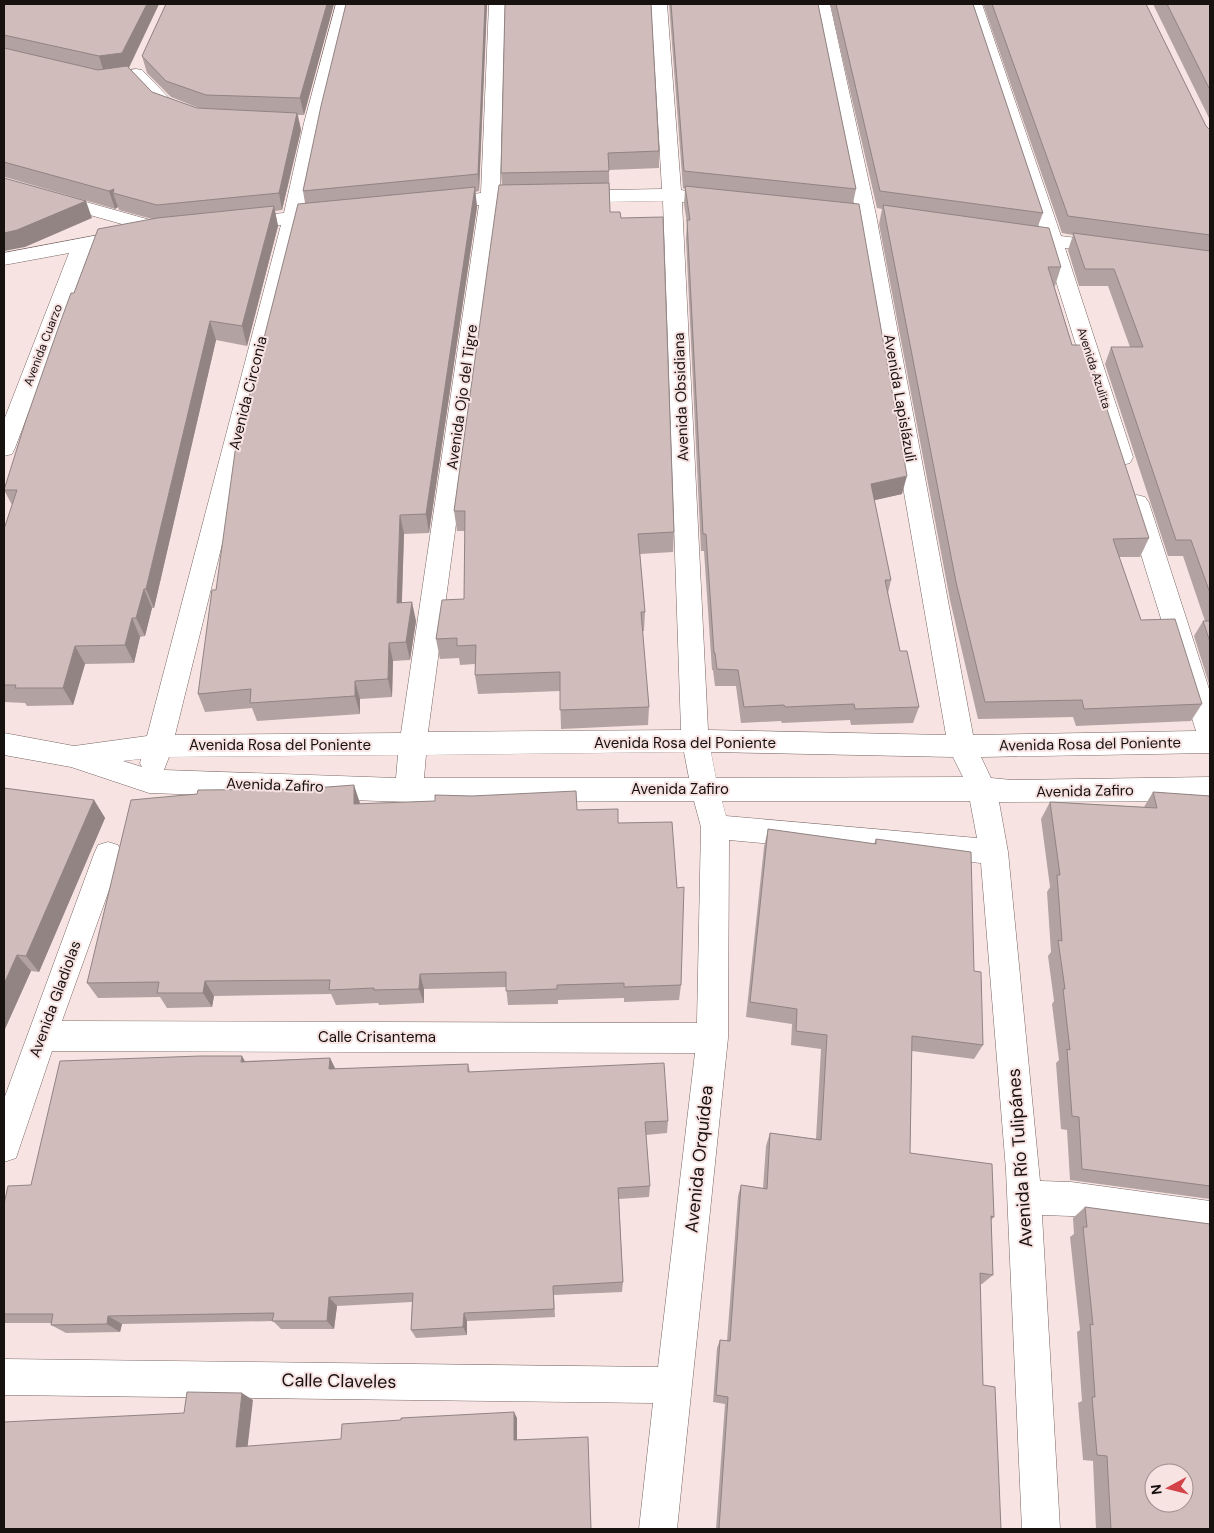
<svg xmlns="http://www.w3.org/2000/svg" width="1214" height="1533" font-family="'DM Sans',sans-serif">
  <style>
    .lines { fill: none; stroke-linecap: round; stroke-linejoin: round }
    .minor-casing { stroke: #776664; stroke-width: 1 }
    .minor { fill: #fff; fill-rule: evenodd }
    .wall { fill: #b2a2a1 }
    .shaded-wall { fill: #918483 }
    .building { fill: #cfbcbb; stroke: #918483; fill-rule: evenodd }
    .labels { text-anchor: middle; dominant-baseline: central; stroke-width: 4; stroke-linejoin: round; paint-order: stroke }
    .far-street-label { font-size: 12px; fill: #171110; stroke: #f7e3e1 }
    .street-label { font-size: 15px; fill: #171110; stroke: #f7e3e1 }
    .near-street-label { font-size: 18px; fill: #171110; stroke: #f7e3e1 }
  </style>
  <rect width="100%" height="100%" fill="#f7e3e1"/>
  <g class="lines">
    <g class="minor-casing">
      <g id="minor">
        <path d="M336,4H352L322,123L303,212L331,209L338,211L341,215L338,219L301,224L175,735L401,733L479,205L439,209L432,207L429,203L432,199L481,193L489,4H505L500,192L662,189L651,4H667L681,190L697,193L700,197L697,201L682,202L708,730L946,735L856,215L814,4H830L876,215L973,735L1196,731L1125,503L1129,497L1137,495L1145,497L1149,503L1210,692V753L981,757L991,778L1012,780L1210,777V801L999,802L1008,852L1040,1181L1071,1182L1210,1201V1235L1071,1216L1042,1215L1060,1529H1022L1006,1170L981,863L729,840L728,1038L677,1529H639L653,1403L4,1395V1359L658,1367L695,1053L52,1051L16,1158L4,1162V1099L94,854L98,845L108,842L118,845L122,854L62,1021L697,1023L701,827L694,801L409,802L149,793L71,767L4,755V733L74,746L147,736L281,225L240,229L233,227L230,223L233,219L240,217L284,213L304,123ZM663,201L681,730L428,732L499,204ZM684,752L689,778H424L426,755ZM711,752L953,757L963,777L716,778ZM398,755L396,778L164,770L169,757ZM141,759L140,763L142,767L123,761ZM722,801H970L977,838L726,816Z"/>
        <polygon points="966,4 982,4 1061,236 1107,242 1114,244 1117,248 1114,252 1107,254 1065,248 1133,457 1130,463 1122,465 1114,463 1111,457 1045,246 1009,240 1006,236 1009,232 1016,230 1041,233"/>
        <path d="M136,69L142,70L170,99L191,107L194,111L191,115C166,121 140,93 127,74L130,70Z"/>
        <polygon points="4,179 161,223 164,227 161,231 154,233 4,191"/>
        <polygon points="130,229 137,231 140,235 137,239 91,248 15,448 12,454 4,456 4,420 69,253 4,265 4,253"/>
      </g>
    </g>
    <use href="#minor" class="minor"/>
  </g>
  <g class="wall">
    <polygon points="4,4 159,4 129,68 152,92 197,108 199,108 171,97 147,73 142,56 166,4 334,4 304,115 298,115 301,130 282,210 275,211 278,226 247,346 216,340 154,608 152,608 145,636 140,637 134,663 85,664 73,705 27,706 25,703 4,702 4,529 12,505 4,490 74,293 152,219 119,210 118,207 115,209 5,177 4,178"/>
    <polygon points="346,4 487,4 479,191 475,192 477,207 429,533 404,534 402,602 416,621 410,660 393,661 392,697 360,699 360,714 257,721 252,708 205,712 198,694 216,590 305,203 303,191"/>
    <polygon points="505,4 659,151 659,168 609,170 610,212 621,218 674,532 673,552 640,554 645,612 644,631 642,631 649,707 648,725 561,729 560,691 478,694 475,675 475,664 460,665 459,658 440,659 436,639 464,599 465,531 457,531 454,511 502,185 501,173"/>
    <polygon points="669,4 818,4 856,189 853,203 902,494 874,500 891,580 888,593 900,651 919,707 913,723 851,725 850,720 782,723 781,721 741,723 736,686 715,686 713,670 712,670 704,551 701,551 686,238 687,223 684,204 685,189 683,188"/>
    <polygon points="830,4 973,4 1043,213 1038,226 1061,267 1055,286 1054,286 1072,345 1149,538 1140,557 1119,557 1141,620 1202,704 1191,721 1076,726 1073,717 978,719 950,600 879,224 882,209 877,208"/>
    <polygon points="983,4 1146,4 1206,126 1210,130 1210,687 1194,636 1203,621 1205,621 1183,556 1168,556 1105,364 1111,347 1130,347 1108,286 1079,286 1068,250 1073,235 1062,233"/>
    <polygon points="1153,4 1210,4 1210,120"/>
    <polygon points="4,788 94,800 105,818 39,972 31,971 4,1031"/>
    <polygon points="1153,792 1210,796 1210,1199 1070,1180 1067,1130 1061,1129 1056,1063 1059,1060 1052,1004 1054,1001 1048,956 1051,952 1047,892 1050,887 1041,819 1050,802 1144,807"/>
    <polygon points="360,803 360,804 577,810 618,823 681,985 679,1000 624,1002 624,998 558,1000 558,1004 508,1005 506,987 424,989 424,1003 379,1005 378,1003 336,1005 331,994 214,996 212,1007 167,1008 160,997 98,998 87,983"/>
    <polygon points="768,829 874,844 876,839 974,971 983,1045 974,1059 912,1051 910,1153 994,1217 991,1220 993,1275 982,1284 980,1284 983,1385 1001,1529 716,1529 725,1404 713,1402 717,1348 720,1340 727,1341 738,1196 741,1185 763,1188 766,1146 770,1133 816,1139 821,1049 791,1045 792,1024 746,1017 764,847"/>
    <polygon points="330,1058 335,1069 468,1064 470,1072 668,1121 667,1133 646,1135 650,1186 649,1197 619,1199 623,1282 622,1292 554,1295 555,1317 467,1321 467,1335 416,1338 411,1330 412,1302 337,1306 334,1329 281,1329 273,1321 122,1324 120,1332 66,1333 51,1325 51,1323 4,1323 4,1204 31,1185 245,1061"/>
    <polygon points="1085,1207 1210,1529 1096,1529 1093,1461 1083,1460 1078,1403 1082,1401 1077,1332 1080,1330 1070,1237 1074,1234 1073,1218"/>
  </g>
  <g class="shaded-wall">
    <polygon points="147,4 159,4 128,69 104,73 99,56"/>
    <polygon points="327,4 334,4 304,115 300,98"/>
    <polygon points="485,4 487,4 479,191 478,174"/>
    <polygon points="297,113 301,130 282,210 279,193"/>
    <polygon points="475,187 477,207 429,533 426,514"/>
    <polygon points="114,189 113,193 118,207 115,209 109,191"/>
    <polygon points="86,201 92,218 25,247 4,251 4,233"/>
    <polygon points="274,206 278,226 247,346 242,326"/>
    <polygon points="210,321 216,340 154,608 146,589"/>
    <polygon points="907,476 902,494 867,502 871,484"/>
    <polygon points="400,515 404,534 401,621 397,603"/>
    <polygon points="144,589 152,608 145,636 136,618"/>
    <polygon points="412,602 416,621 410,660 406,642"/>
    <polygon points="132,618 140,637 134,663 125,645"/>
    <polygon points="389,643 393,661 392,697 388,679"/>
    <polygon points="75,646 85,664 73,705 63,688"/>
    <polygon points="355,681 360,699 360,714 355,696"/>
    <polygon points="354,785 360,803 359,821 354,804"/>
    <polygon points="94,800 105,818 39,972 26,956"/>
    <polygon points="17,955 31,971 4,1031 4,984"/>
    <polygon points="420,974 424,989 424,1003 419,989"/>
    <polygon points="205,981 214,996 212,1007 203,993"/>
    <polygon points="242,1056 250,1070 241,1062"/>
    <polygon points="330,1058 337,1072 329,1069"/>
    <polygon points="329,1297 337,1306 334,1329 327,1321"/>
    <polygon points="464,1313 467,1321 467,1335 463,1327"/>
    <polygon points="108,1316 122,1324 120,1332 107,1324"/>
    <polygon points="242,1393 253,1400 247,1452 236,1447"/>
    <polygon points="514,1412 517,1418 517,1446 514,1440"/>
  </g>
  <g class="building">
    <polygon points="4,4 147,4 122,53 99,56 4,35"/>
    <polygon points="166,4 327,4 300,98 206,95 166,81 142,56"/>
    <polygon points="346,4 485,4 478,174 303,191 321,106"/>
    <polygon points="505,4 651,4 659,151 608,153 609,171 501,173"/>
    <polygon points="671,4 818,4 856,189 684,171"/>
    <polygon points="836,4 973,4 1043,213 880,191"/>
    <polygon points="992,4 1146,4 1206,126 1210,130 1210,235 1068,216"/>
    <polygon points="1167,4 1210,4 1210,90"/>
    <polygon points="4,48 98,70 127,66 152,92 197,108 297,113 279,193 157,205 113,193 114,189 109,191 4,162"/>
    <polygon points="4,178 86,201 17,230 4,233"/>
    <polygon points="609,183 610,212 620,212 621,218 663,217 674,532 638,534 645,612 641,612 649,707 560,710 560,672 475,675 476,645 457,646 457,638 436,639 442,600 464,599 465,511 454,511 499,185"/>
    <polygon points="685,186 859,204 907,476 871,484 891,580 885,580 900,651 907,651 919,707 855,709 854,704 785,707 784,705 744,707 738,670 717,669 715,653 714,653 706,534 703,534 687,220 690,220"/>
    <polygon points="475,187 426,514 400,515 397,603 412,602 406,642 389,643 388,679 355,681 355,696 250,703 251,689 198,694 212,590 216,590 235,452 298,204"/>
    <polygon points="883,205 1049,228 1061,267 1048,267 1072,345 1086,345 1149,538 1113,539 1141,620 1175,619 1202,704 1084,709 1082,700 985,702 956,582"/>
    <polygon points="274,206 242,326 210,321 146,589 144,589 136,618 132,618 125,645 75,646 63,688 15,688 16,685 4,685 4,529 17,490 4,490 25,423 60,323 71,293 74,293 98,229 157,218"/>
    <polygon points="1073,233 1210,251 1210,593 1191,540 1176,540 1111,347 1143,347 1114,269 1085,269"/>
    <polygon points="1203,621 1210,621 1210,642"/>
    <polygon points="354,785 354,804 435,801 435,795 472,796 576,791 577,810 618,809 618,823 672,822 677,888 684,887 681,985 624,987 624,983 557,985 557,989 506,991 506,972 420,974 419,989 374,990 374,988 329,990 330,980 205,981 203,993 157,993 159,982 87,983 131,800 197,794 198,790 300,789"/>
    <polygon points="4,788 94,800 26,956 17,955 4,984"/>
    <polygon points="1153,792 1210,796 1210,1186 1082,1169 1079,1117 1072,1116 1067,1049 1070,1050 1063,989 1065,989 1058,940 1062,941 1057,875 1060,875 1050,802 1157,808"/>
    <polygon points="768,829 876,844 876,839 971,852 974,971 981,972 983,1045 912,1036 910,1153 992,1164 994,1217 991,1216 993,1275 980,1273 983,1385 995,1387 1001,1529 719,1529 728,1397 716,1395 720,1340 730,1341 741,1185 767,1189 770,1133 821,1140 827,1035 796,1031 797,1009 750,1002"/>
    <polygon points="200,1056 242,1056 241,1062 330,1058 329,1069 468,1064 468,1072 664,1063 668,1121 645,1122 650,1186 618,1188 623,1282 553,1286 554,1309 464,1313 463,1327 411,1330 413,1293 329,1297 327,1321 272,1321 274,1313 108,1316 107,1324 51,1325 53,1314 4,1314 4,1204 8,1186 31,1185 60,1061"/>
    <path d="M1085,1207L1210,1224V1529H1111L1107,1456L1097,1455L1092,1397H1095L1090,1324L1093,1325L1083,1227H1087ZM1154,1473H1184V1503H1154Z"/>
    <polygon points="187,1392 242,1393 236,1447 341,1439 342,1424 401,1420 401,1418 514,1412 514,1440 588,1437 591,1529 4,1529 4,1422 184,1413"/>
  </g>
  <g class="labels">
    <g class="far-street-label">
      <text transform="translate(43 345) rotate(-69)">Avenida Cuarzo</text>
      <text transform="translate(1094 368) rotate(72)">Avenida Azulita</text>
    </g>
    <g class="street-label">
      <text transform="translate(248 393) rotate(-76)">Avenida Circonia</text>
      <text transform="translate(462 397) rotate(-82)">Avenida Ojo del Tigre</text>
      <text transform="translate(681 397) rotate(-92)">Avenida Obsidiana</text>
      <text transform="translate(900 398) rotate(80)">Avenida Lapislázuli</text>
      <text x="685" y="743">Avenida Rosa del Poniente</text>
      <text transform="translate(1090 744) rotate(-1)">Avenida Rosa del Poniente</text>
      <text x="280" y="745">Avenida Rosa del Poniente</text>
      <text transform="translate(275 785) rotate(2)">Avenida Zafiro</text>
      <text x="680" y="789">Avenida Zafiro</text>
      <text transform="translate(1085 791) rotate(-1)">Avenida Zafiro</text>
      <text transform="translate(55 999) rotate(-70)">Avenida Gladiolas</text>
      <text x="377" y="1037">Calle Crisantema</text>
    </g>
    <g class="near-street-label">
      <text transform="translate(1020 1158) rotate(-94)">Avenida Río Tulipánes</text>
      <text transform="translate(699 1159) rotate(-84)">Avenida Orquídea</text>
      <text transform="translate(339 1381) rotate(1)">Calle Claveles</text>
    </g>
  </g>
  <rect width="1214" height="1533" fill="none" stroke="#171110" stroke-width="10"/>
  <g transform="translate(1169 1488) rotate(263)"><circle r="24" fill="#f7e3e1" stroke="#9d8f8d"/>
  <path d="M0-4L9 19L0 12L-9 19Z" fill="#d24248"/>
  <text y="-8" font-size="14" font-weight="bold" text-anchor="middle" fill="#171110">N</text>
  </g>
</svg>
